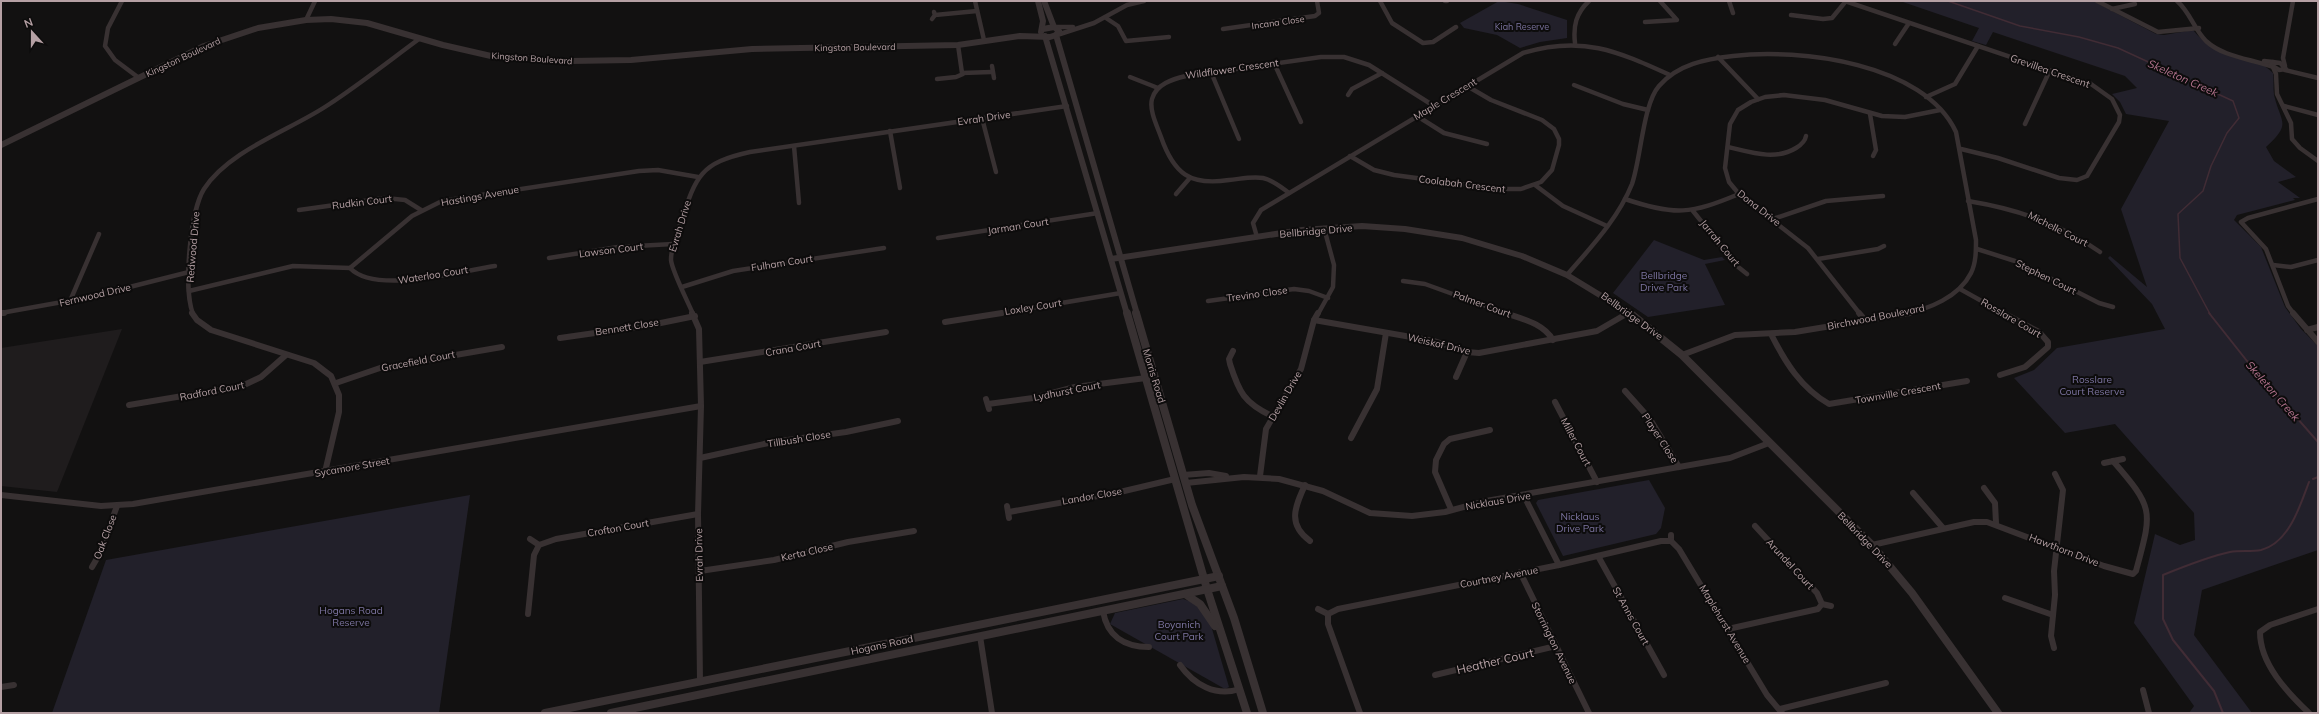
<svg xmlns="http://www.w3.org/2000/svg" width="2319" height="714" font-family="Mulish,sans-serif">
  <style>
    .built { fill: #1f1c1d }
    .green { fill: #22202a }
    .lines { fill: none; stroke-linecap: round; stroke-linejoin: round }
    .stream-far1 { stroke: #412c35; stroke-width: 1.5 }
    .stream { stroke: #412c35; stroke-width: 2 }
    .minor-far1 { stroke: #383132; stroke-width: 4.5 }
    .minor { stroke: #383132; stroke-width: 6 }
    .tertiary-far1 { stroke: #383132; stroke-width: 6 }
    .tertiary { stroke: #383132; stroke-width: 8 }
    .labels { text-anchor: middle; dominant-baseline: central; stroke-width: 4; stroke-linejoin: round; paint-order: stroke }
    .far-street-label { font-size: 9px; fill: #b5a0a4; stroke: #0d0c0c }
    .far-park-label { font-size: 9px; fill: #7d75a2; stroke: #0d0c0c }
    .street-label { font-size: 10px; fill: #b5a0a4; stroke: #0d0c0c }
    .park-label { font-size: 10px; fill: #7d75a2; stroke: #0d0c0c }
    .water-label { font-size: 11px; font-style: italic; fill: #b4738e; stroke: #0d0c0c }
    .near-street-label { font-size: 12px; fill: #b5a0a4; stroke: #0d0c0c }
  </style>
  <rect width="100%" height="100%" fill="#121111"/>
  <polygon class="built" points="122,329 57,492 1,486 1,348"/>
  <g class="green">
    <polygon points="1499,1 1518,4 1567,20 1567,38 1540,42 1520,48 1497,35 1464,28 1460,23"/>
    <path d="M1900,1H2093L2156,34L2164,35L2193,30C2217,61 2252,51 2273,73C2274,80 2273,88 2274,95C2281,124 2292,123 2266,147L2274,161L2296,177L2278,182L2300,198H2293L2295,200L2237,215L2234,220L2261,247L2285,307L2301,329L2318,346V550L2202,590L2194,635L2252,713H2189L2194,706L2134,623L2155,534L2180,545L2195,540L2194,513L2115,424L2065,433L2014,378L2034,370L2057,348L2165,329L2152,304L2108,258L2110,256L2147,287L2121,209L2169,121L2126,114L2120,102L2112,94L2137,88L2125,76L1993,32L1986,45L1972,41L1979,28Z"/>
    <polygon points="1654,240 1704,260 1722,257 1725,260 1705,264 1725,305 1648,317 1613,293"/>
    <polygon points="1649,480 1665,508 1661,528 1656,534 1563,556 1536,503 1538,500"/>
    <polygon points="470,495 439,713 52,713 106,560"/>
    <polygon points="1183,599 1195,603 1210,622 1229,687 1225,689 1110,624 1115,613"/>
  </g>
  <g class="lines">
    <polyline class="stream-far1" points="1948,1 2020,26 2079,37 2118,48 2233,101 2239,118 2227,133 2211,166 2203,191 2178,214 2180,258 2210,314"/>
    <g class="stream">
      <polyline points="2209,313 2247,361 2318,442"/>
      <polyline points="2313,479 2318,477"/>
      <path d="M2223,713L2214,691L2173,640L2163,619V575C2185,566 2207,557 2230,552C2240,550 2251,552 2261,550C2289,543 2300,506 2309,482"/>
    </g>
    <g class="minor-far1">
      <polyline points="122,1 108,28 105,46 115,60 139,78"/>
      <polyline points="975,1 984,40"/>
      <polyline points="1380,1 1392,23 1423,43 1433,42 1456,27"/>
      <polyline points="1445,1 1447,1"/>
      <polyline points="1729,1 1733,13"/>
      <polyline points="1845,1 2091,84 2112,99 2120,115 2119,122 2087,176 2077,180 2059,178 1998,158 1961,149"/>
      <polyline points="2097,1 2158,32 2199,28"/>
      <path d="M2177,1C2190,12 2194,29 2206,41C2223,57 2252,59 2273,67"/>
      <polyline points="2112,9 2135,4"/>
      <polyline points="935,15 977,11"/>
      <polyline points="1791,15 1823,19 1832,18 1846,1"/>
      <polyline points="1106,18 1118,26 1126,41 1169,37"/>
      <polyline points="932,19 935,15 934,12"/>
      <polyline points="306,20 315,1"/>
      <polyline points="1645,22 1677,20 1660,1"/>
      <polyline points="1056,27 1073,27"/>
      <polyline points="1223,29 1315,16 1319,13 1317,1"/>
      <polyline points="1057,35 1094,23 1127,5 1144,1"/>
      <path d="M1575,43C1573,26 1576,13 1589,1"/>
      <polyline points="1895,44 1909,23"/>
      <polyline points="958,45 962,73 991,72"/>
      <polyline points="1718,57 1758,99"/>
      <polyline points="2264,61 2273,62"/>
      <polygon points="2273,62 2280,63 2286,69 2279,70 2271,65"/>
      <polyline points="1274,63 1301,122"/>
      <polyline points="992,66 994,78"/>
      <polyline points="2285,66 2283,58 2293,1"/>
      <polyline points="2273,67 2276,74 2277,94 2291,123 2292,139 2300,148 2318,161"/>
      <polyline points="2285,70 2318,78"/>
      <polyline points="1211,72 1239,139"/>
      <polyline points="1130,77 1158,88"/>
      <polyline points="937,79 956,77 963,74"/>
      <polyline points="1574,85 1623,104 1648,110"/>
      <polyline points="1348,95 1352,89 1382,73"/>
      <polyline points="1926,97 1955,84 1978,46"/>
      <polyline points="2284,106 2318,115"/>
      <polyline points="1870,114 1876,150 1873,156"/>
      <polyline points="1417,116 1444,133 1487,144"/>
      <polyline points="982,118 996,172"/>
      <polyline points="2025,124 2050,70"/>
      <polyline points="890,131 900,188"/>
      <polyline points="794,146 799,203"/>
      <path d="M1728,147C1750,152 1775,161 1796,148C1801,145 1805,142 1806,136"/>
      <polyline points="1350,156 1374,170 1394,175 1499,189 1521,189 1541,182 1552,170 1559,145 1559,139 1554,129 1542,120 1491,100 1467,86"/>
      <polyline points="1535,185 1563,206 1607,226"/>
      <path d="M1289,193C1281,187 1273,180 1263,178C1252,176 1240,179 1229,180C1190,186 1174,174 1161,137C1157,126 1149,110 1152,99C1156,84 1173,79 1186,76L1321,57H1344L1369,65L1434,106"/>
      <polyline points="1176,194 1189,179"/>
      <path d="M1625,199C1675,216 1691,214 1739,194"/>
      <path d="M1968,201C2017,209 2059,223 2100,252"/>
      <polyline points="299,210 385,198 405,200 421,210"/>
      <polyline points="1693,211 1737,266 1747,274"/>
      <polyline points="1773,219 1826,201 1883,196"/>
      <path d="M1257,237L1253,223L1261,210L1523,53C1582,35 1617,51 1670,75"/>
      <polyline points="938,238 1098,213"/>
      <polyline points="1977,249 2018,262 2099,303 2113,307"/>
      <polyline points="549,258 618,247 673,244"/>
      <polyline points="1818,259 1878,249 1884,246"/>
      <polyline points="2273,265 2291,267 2318,260"/>
      <path d="M350,268C375,295 461,271 495,266"/>
      <path d="M1567,275C1591,247 1618,219 1632,184C1641,158 1643,104 1659,86C1678,64 1706,59 1733,56C1800,48 1924,63 1956,132L1976,240C1976,251 1976,263 1971,273C1959,297 1929,309 1904,314"/>
      <polyline points="1403,281 1425,284 1508,314"/>
      <polyline points="682,287 733,271 884,248"/>
      <polyline points="1960,289 2005,314"/>
      <polyline points="189,291 293,266 350,268 412,216 442,201 639,171 658,170 698,177"/>
      <polyline points="70,301 99,234"/>
      <polyline points="1208,301 1294,289 1309,291 1328,298"/>
      <polyline points="1,313 90,297 189,272"/>
      <path d="M193,314C183,289 190,211 204,189C229,150 291,130 328,105C360,84 389,61 419,39"/>
      <path d="M693,314C688,302 672,271 671,260C671,247 676,234 681,222C696,176 700,163 750,152L1067,106"/>
      <polyline points="996,314 1121,293"/>
      <polyline points="1318,314 1333,287 1334,265 1324,228"/>
      <polyline points="1626,314 1629,312"/>
      <polyline points="1860,314 1808,248 1739,194 1729,182 1725,168 1730,124 1738,110 1751,102 1765,97 1784,95 1825,100 1882,116 1905,117 1940,110"/>
      <polyline points="2294,314 2288,306 2266,249 2241,222 2248,218 2318,199"/>
    </g>
    <g class="minor">
      <polyline points="1,313 4,313"/>
      <polyline points="192,313 197,320 211,330 314,363 331,376 339,395 339,412 325,472"/>
      <polyline points="692,313 699,329 701,406 698,514 700,682"/>
      <path d="M1505,313C1522,319 1543,323 1553,340"/>
      <polyline points="1859,313 1865,320"/>
      <polyline points="2293,313 2318,342"/>
      <polyline points="1314,320 1434,341 1467,352 1479,353 1597,331 1628,313"/>
      <polyline points="945,322 1002,313"/>
      <polyline points="2307,330 2318,327"/>
      <path d="M1771,334C1785,362 1801,388 1829,404L1967,381"/>
      <polyline points="560,338 651,325 695,316"/>
      <path d="M1233,351L1229,359L1230,364C1239,392 1244,403 1272,416"/>
      <polyline points="1682,355 1735,335 1795,332 1910,313"/>
      <polyline points="700,362 886,332"/>
      <polyline points="2000,375 2025,367 2048,347 2048,342 2039,332 2003,313"/>
      <polyline points="1456,377 1467,352"/>
      <polyline points="336,383 380,368 502,347"/>
      <polyline points="1625,391 1650,419 1679,467"/>
      <polyline points="986,399 989,409"/>
      <polyline points="1555,402 1597,482"/>
      <polyline points="988,404 1033,398 1075,387 1146,378"/>
      <polyline points="129,405 242,386 261,377 286,355"/>
      <polyline points="1351,438 1377,389 1386,333"/>
      <polyline points="700,458 773,442 846,432 898,421"/>
      <polyline points="2104,463 2123,459"/>
      <polyline points="1183,475 1209,473 1226,476"/>
      <polyline points="1260,476 1266,429 1301,369 1314,320 1318,313"/>
      <polyline points="1186,483 1244,477 1279,479 1323,491 1370,513 1412,516 1445,512 1486,501 1730,458 1769,443"/>
      <path d="M1305,485C1295,507 1287,524 1310,541"/>
      <polyline points="1984,488 1995,503 1996,523"/>
      <polyline points="1913,493 1943,528"/>
      <polyline points="1,495 101,506 133,504 701,406"/>
      <polyline points="1524,496 1559,565"/>
      <polyline points="1007,506 1009,518"/>
      <polyline points="1451,509 1435,472 1436,460 1444,444 1450,439 1490,430"/>
      <polyline points="1009,512 1120,492 1175,479"/>
      <polyline points="1671,535 1671,541 1679,549 1767,695 1782,713"/>
      <polyline points="530,539 539,545"/>
      <path d="M1872,545L1974,522H1987L2104,566L2133,574L2136,571C2152,511 2155,509 2113,461"/>
      <polyline points="1598,556 1664,675"/>
      <polyline points="92,567 99,555 117,506"/>
      <polyline points="700,571 774,560 848,542 914,531"/>
      <polyline points="1520,572 1589,713"/>
      <polyline points="2005,598 2053,615"/>
      <polyline points="1822,604 1831,606"/>
      <polyline points="1318,609 1328,614"/>
      <path d="M1103,611C1107,636 1124,647 1149,647"/>
      <polyline points="528,614 534,555 539,545 556,539 698,514"/>
      <polyline points="1328,614 1338,609 1559,565 1661,541 1671,541"/>
      <polyline points="1328,614 1328,624 1360,713"/>
      <polyline points="1728,629 1818,609 1822,604 1817,593 1755,526"/>
      <polyline points="980,636 992,713"/>
      <polyline points="2054,648 2051,636 2055,595 2054,571 2063,490 2055,474"/>
      <path d="M1180,665C1194,685 1216,697 1240,689"/>
      <polyline points="1435,675 1556,646"/>
      <polyline points="1,687 14,685"/>
      <polyline points="2143,690 2149,713"/>
      <polyline points="1780,709 1886,683"/>
      <path d="M2309,713C2287,692 2260,664 2260,632L2270,625L2318,609"/>
    </g>
    <g class="tertiary-far1">
      <polyline points="1038,1 1043,21 1041,32"/>
      <polyline points="1044,1 1054,27"/>
      <polyline points="1056,35 1137,314"/>
      <polyline points="1045,36 1127,314"/>
      <polyline points="1,145 204,46 258,28 306,20 331,19 367,23 443,45 491,56 571,61 631,60 752,49 958,45 1020,36 1050,37 1056,35 1059,31 1054,27 1043,29"/>
      <polyline points="1111,259 1302,230 1362,226 1405,229 1462,238 1522,256 1567,275 1631,314"/>
    </g>
    <g class="tertiary">
      <polyline points="1127,313 1207,589 1247,713"/>
      <polyline points="1136,313 1192,505 1234,618 1263,713"/>
      <polyline points="1630,313 1682,355 1872,545 1912,593 1998,713"/>
      <polyline points="1185,594 1200,604 1215,626"/>
      <polyline points="545,713 1219,576"/>
      <polyline points="611,713 1222,586"/>
    </g>
  </g>
  <g class="labels">
    <g class="far-street-label">
      <text transform="translate(1278 22) rotate(-8)">Incana Close</text>
      <text transform="translate(855 47) rotate(-1)">Kingston Boulevard</text>
      <text transform="translate(183 57) rotate(-25)">Kingston Boulevard</text>
      <text transform="translate(532 58) rotate(4)">Kingston Boulevard</text>
    </g>
    <g class="far-park-label">
      <text x="1522" y="26">Kiah Reserve</text>
    </g>
    <g class="street-label">
      <text transform="translate(1232 69) rotate(-8)">Wildflower Crescent</text>
      <text transform="translate(2050 71) rotate(19)">Grevillea Crescent</text>
      <text transform="translate(1445 99) rotate(-31)">Maple Crescent</text>
      <text transform="translate(984 118) rotate(-8)">Evrah Drive</text>
      <text transform="translate(1462 184) rotate(7)">Coolabah Crescent</text>
      <text transform="translate(480 196) rotate(-10)">Hastings Avenue</text>
      <text transform="translate(362 202) rotate(-7)">Rudkin Court</text>
      <text transform="translate(1759 208) rotate(38)">Dona Drive</text>
      <text transform="translate(680 226) rotate(-73)">Evrah Drive</text>
      <text transform="translate(1018 226) rotate(-9)">Jarman Court</text>
      <text transform="translate(2058 229) rotate(27)">Michelle Court</text>
      <text transform="translate(1316 231) rotate(-5)">Bellbridge Drive</text>
      <text transform="translate(1720 243) rotate(51)">Jarrah Court</text>
      <text transform="translate(193 247) rotate(-85)">Redwood Drive</text>
      <text transform="translate(611 250) rotate(-7)">Lawson Court</text>
      <text transform="translate(782 263) rotate(-9)">Fulham Court</text>
      <text transform="translate(433 275) rotate(-9)">Waterloo Court</text>
      <text transform="translate(2046 277) rotate(26)">Stephen Court</text>
      <text transform="translate(1257 294) rotate(-8)">Trevino Close</text>
      <text transform="translate(95 295) rotate(-13)">Fernwood Drive</text>
      <text transform="translate(1482 304) rotate(20)">Palmer Court</text>
      <text transform="translate(1033 307) rotate(-9)">Loxley Court</text>
      <text transform="translate(1632 316) rotate(36)">Bellbridge Drive</text>
      <text transform="translate(1876 317) rotate(-11)">Birchwood Boulevard</text>
      <text transform="translate(2011 318) rotate(30)">Rosslare Court</text>
      <text transform="translate(627 327) rotate(-9)">Bennett Close</text>
      <text transform="translate(1439 344) rotate(13)">Weiskof Drive</text>
      <text transform="translate(793 348) rotate(-10)">Crana Court</text>
      <text transform="translate(418 361) rotate(-11)">Gracefield Court</text>
      <text transform="translate(1154 376) rotate(73)">Morris Road</text>
      <text transform="translate(212 391) rotate(-11)">Radford Court</text>
      <text transform="translate(1067 391) rotate(-11)">Lydhurst Court</text>
      <text transform="translate(1898 393) rotate(-10)">Townville Crescent</text>
      <text transform="translate(1285 396) rotate(-60)">Devlin Drive</text>
      <text transform="translate(1660 438) rotate(57)">Player Close</text>
      <text transform="translate(799 439) rotate(-9)">Tillbush Close</text>
      <text transform="translate(1576 442) rotate(62)">Miller Court</text>
      <text transform="translate(352 467) rotate(-10)">Sycamore Street</text>
      <text transform="translate(1092 496) rotate(-10)">Landor Close</text>
      <text transform="translate(1498 501) rotate(-10)">Nicklaus Drive</text>
      <text transform="translate(618 528) rotate(-10)">Crofton Court</text>
      <text transform="translate(105 537) rotate(-69)">Oak Close</text>
      <text transform="translate(1865 540) rotate(46)">Bellbridge Drive</text>
      <text transform="translate(2064 550) rotate(21)">Hawthorn Drive</text>
      <text transform="translate(807 552) rotate(-13)">Kerta Close</text>
      <text transform="translate(699 555) rotate(-91)">Evrah Drive</text>
      <text transform="translate(1790 564) rotate(47)">Arundel Court</text>
      <text transform="translate(1499 577) rotate(-11)">Courtney Avenue</text>
      <text transform="translate(1631 616) rotate(61)">St Anns Court</text>
      <text transform="translate(1725 624) rotate(59)">Maplehurst Avenue</text>
      <text transform="translate(1554 643) rotate(64)">Storrington Avenue</text>
      <text transform="translate(882 645) rotate(-12)">Hogans Road</text>
    </g>
    <g class="park-label">
      <text x="1664" y="275">Bellbridge<tspan x="1664" dy="12">Drive Park</tspan></text>
      <text x="2092" y="379">Rosslare<tspan x="2092" dy="12">Court Reserve</tspan></text>
      <text x="1580" y="516">Nicklaus<tspan x="1580" dy="12">Drive Park</tspan></text>
      <text x="351" y="610">Hogans Road<tspan x="351" dy="12">Reserve</tspan></text>
      <text x="1179" y="624">Boyanich<tspan x="1179" dy="12">Court Park</tspan></text>
    </g>
    <g class="water-label">
      <text transform="translate(2183 78) rotate(24)">Skeleton Creek</text>
      <text transform="translate(2273 391) rotate(49)">Skeleton Creek</text>
    </g>
    <g class="near-street-label">
      <text transform="translate(1495 661) rotate(-13)">Heather Court</text>
    </g>
  </g>
  <rect width="2319" height="714" fill="none" stroke="#b5a0a4" stroke-width="4"/>
  <g transform="translate(32 32) rotate(339)" stroke="#0d0c0c" stroke-width="3" paint-order="stroke">
  <path d="M0-3L7 15L0 10L-7 15Z" fill="#b5a0a4"/>
  <text y="-6" font-size="11" font-weight="bold" text-anchor="middle" fill="#b5a0a4">N</text>
  </g>
</svg>
